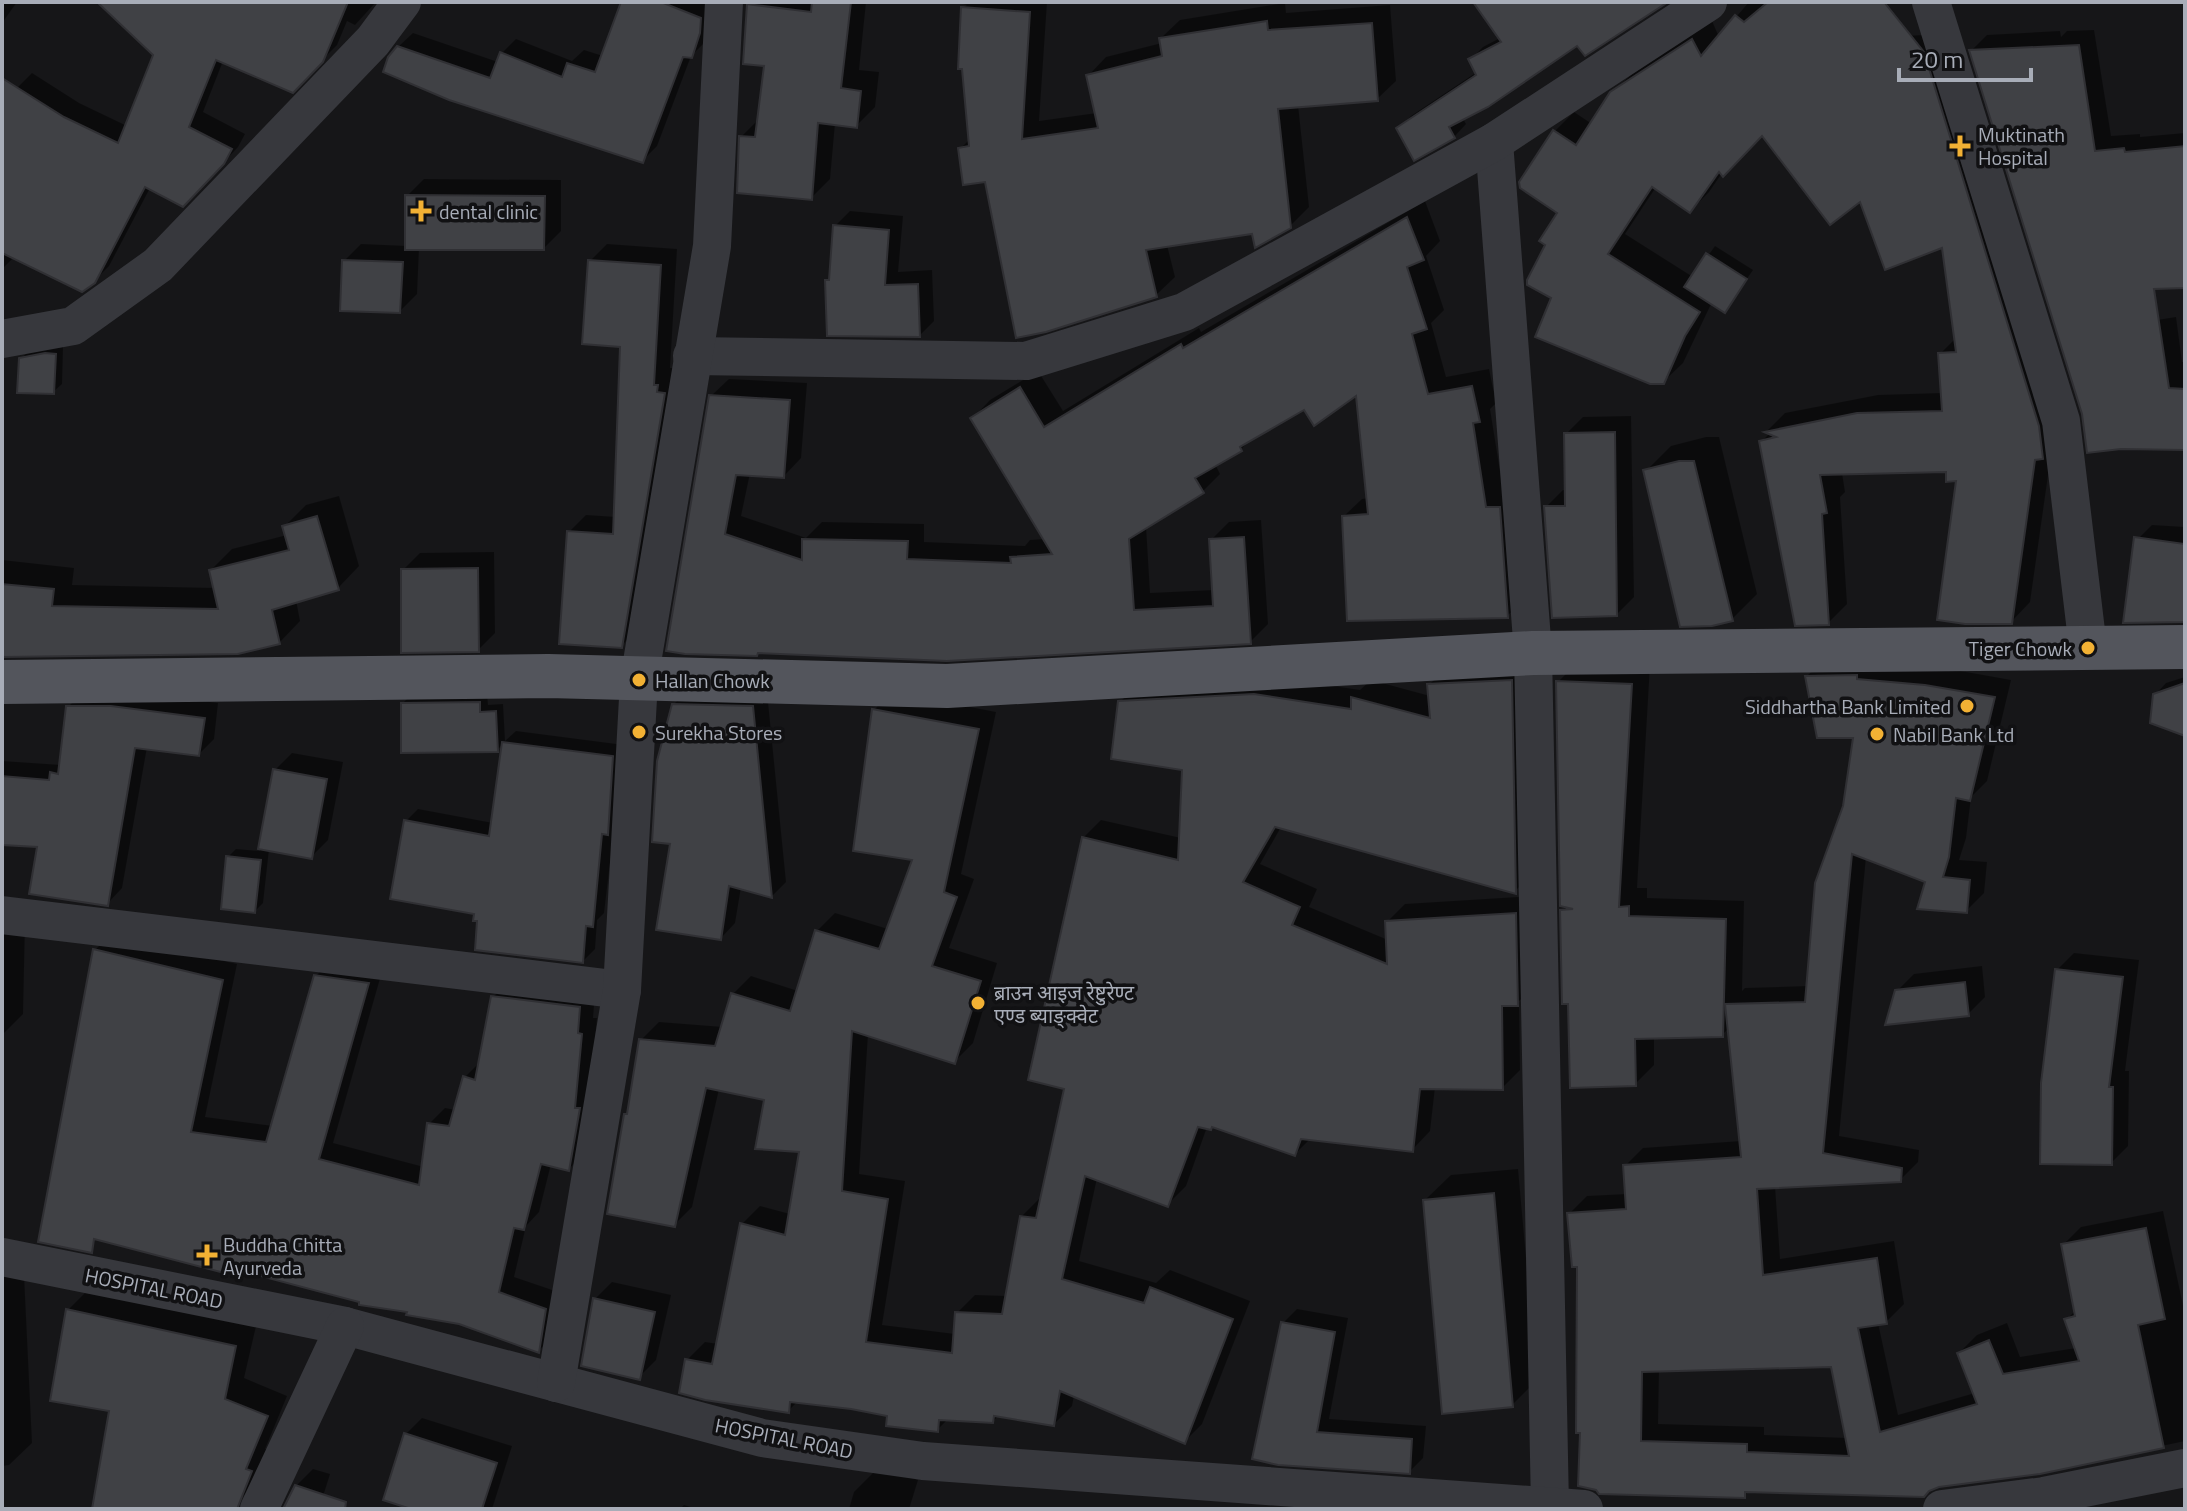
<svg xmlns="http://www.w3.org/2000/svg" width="2187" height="1511" font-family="'Titillium Web','Noto Sans Devanagari',sans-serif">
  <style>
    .shadow { fill: #0007; fill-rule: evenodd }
    .building { fill: #404145; stroke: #303034; stroke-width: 2; fill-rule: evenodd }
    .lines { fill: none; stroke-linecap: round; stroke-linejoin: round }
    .minor { stroke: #37383d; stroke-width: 38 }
    .primary { stroke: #53555c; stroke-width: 44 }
    .poi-dot { fill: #f2b134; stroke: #111113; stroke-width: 3 }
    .labels { text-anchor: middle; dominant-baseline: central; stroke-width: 7; stroke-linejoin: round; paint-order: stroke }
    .poi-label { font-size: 20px; fill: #a8adb8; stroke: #111113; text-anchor: start }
    .street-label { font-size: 20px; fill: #a8adb8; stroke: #111113 }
  </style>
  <rect width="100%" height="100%" fill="#161618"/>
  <g class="shadow">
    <polygon points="2,2 17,2 2,23"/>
    <polygon points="107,2 376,2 355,25 347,21 337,45 292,90 223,61 203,112 245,134 238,147 183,205 150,188 109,266 93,282 14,257 2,269 2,113 17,88 32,73 79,103 127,126 155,54"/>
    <polygon points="624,2 715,2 706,41 691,56 657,146 642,161 398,47 413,33 498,62 502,53 516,39 572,61 584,50 603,56"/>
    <polygon points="750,2 866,2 859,70 879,72 875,107 856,126 835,123 830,179 811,198 741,137 759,119 766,65 745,62"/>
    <polygon points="954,2 1047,2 1039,121 1097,113 1088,76 1106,57 1162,43 1161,38 1180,20 1285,3 1286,13 1390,5 1396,81 1377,99 1298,105 1309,207 1290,226 1167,245 1175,277 1156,295 987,180 960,149 970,139 963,8 967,5"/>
    <polygon points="1535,2 1664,2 1578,43 1462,117 1466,124 1454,137 1399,129 1411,116 1477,72 1471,59 1483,47 1500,38"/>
    <polygon points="1749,2 1901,2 1827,15 1830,40 1943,34 2052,447 2030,602 2011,622 1958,479 1948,470 1842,473 1845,492 1840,497 1847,604 1828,623 1761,442 1771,432 1767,431 1785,413 1878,395 1942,393 1940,354 1956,338 1944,246 1861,199 1762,133 1722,173 1709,192 1690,211 1656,187 1625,234 1693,277 1715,246 1753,270 1725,310 1712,302 1683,363 1663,382 1553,297 1548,245 1560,212 1555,131 1574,112 1592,124 1611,94 1632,74 1712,21 1719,37"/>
    <polygon points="2094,30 2111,136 2140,134 2140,137 2185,133 2185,193 2147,197 2157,320 2176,317 2182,362 2185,362 2185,447 2084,414 1971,51 1987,35 2060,31 2061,37 2067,31"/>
    <polygon points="424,179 561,180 561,231 544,248 419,248 417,294 400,311 344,261 361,244 407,246 407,196"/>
    <polygon points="1425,201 1440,241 1426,256 1444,310 1431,323 1446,377 1489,369 1496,403 1490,409 1503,490 1525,599 1507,616 1344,516 1362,499 1369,498 1358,393 1304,408 1252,438 1241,449 1215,464 1220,474 1203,491 1146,526 1150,593 1214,590 1211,540 1229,522 1261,520 1268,624 1250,642 685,652 711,396 729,379 807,383 801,458 784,476 750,473 741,516 806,538 822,522 924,524 924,542 1025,546 1030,540 1045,539 973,418 990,400 1038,371 1063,411 1199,328 1201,332"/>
    <polygon points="850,211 903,216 898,272 932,270 934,321 920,335 827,280 831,277 835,226"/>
    <polygon points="607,244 677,249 670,368 674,368 638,629 621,646 569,532 586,515 616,517 623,345 590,261"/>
    <polygon points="63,347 62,384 53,392 21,359 29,351"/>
    <polygon points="1631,416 1634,597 1617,614 1546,507 1563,490 1567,490 1566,434 1583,417"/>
    <polygon points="1706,437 1719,437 1757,594 1732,619 1646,471 1671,446"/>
    <polygon points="339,496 359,566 338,588 296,600 300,621 279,643 2,655 2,560 74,568 72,585 215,588 211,570 232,549 287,535 284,527 306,505"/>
    <polygon points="2152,525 2185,527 2185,620 2135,542"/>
    <polygon points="494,552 495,633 478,650 403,570 420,553"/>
    <path d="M1825,659L1944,668L2011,680L1987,781L1971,797L1966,838L1959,860L1987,862L1984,893L1966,911L1927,880L1866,857L1839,1136L1919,1150L1918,1162L1900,1180L1775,1186L1780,1259L1894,1241L1904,1304L1886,1322L1878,1323L1898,1415L1975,1393L1959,1353L1977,1335L2007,1323L2020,1357L2076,1348L2067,1319L2076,1310L2063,1245L2081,1227L2163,1211L2185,1315V1441L2040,1472L1750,1490L1744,1496L1582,1431L1579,1265L1569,1214L1587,1196L1627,1194L1625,1166L1643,1148L1741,1141L1730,1027L1722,1035L1654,1037V1065L1635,1084L1570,1002L1562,911L1567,906L1558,682L1577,663L1650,665L1637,888H1647V898L1744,901L1742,991L1745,988L1808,986L1845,807L1856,736L1807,676ZM1832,1365L1848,1438L1764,1435V1427L1658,1424L1659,1369Z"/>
    <polygon points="1529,663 1533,873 1515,891 1281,827 1260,864 1317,889 1309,907 1388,940 1387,922 1405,904 1533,896 1535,986 1519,1001 1520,1070 1502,1088 1435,1087 1430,1131 1412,1150 1311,1138 1295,1154 1213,1125 1207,1127 1186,1186 1168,1204 1097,1178 1079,1261 1156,1283 1170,1270 1250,1301 1202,1424 1184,1442 1074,1395 1072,1406 1054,1424 999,1415 993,1421 948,1419 937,1430 890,1414 798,1401 788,1411 687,1360 705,1342 718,1344 742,1224 760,1206 790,1214 802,1150 767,1099 719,1089 692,1207 674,1225 625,1115 630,1110 641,1040 659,1022 723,1027 733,994 751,976 798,991 817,931 835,913 888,929 915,858 874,710 892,692 996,712 961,874 974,879 949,948 997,963 973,1043 955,1061 868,1034 859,1174 905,1181 882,1325 955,1334 957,1313 975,1295 1007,1296 1021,1217 1039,1199 1042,1199 1066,1087 1083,838 1101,820 1181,838 1184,769 1120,702 1138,684 1273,677 1360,690 1371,680 1430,696 1429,685 1447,667"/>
    <polygon points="2185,677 2185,734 2155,695 2166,683"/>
    <polygon points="688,690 767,692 786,882 772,896 741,887 735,923 721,938 672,842 673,705"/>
    <polygon points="83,692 127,692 218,703 214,739 199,754 147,747 122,888 107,904 40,846 2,843 2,761 61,765 68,707"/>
    <polygon points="487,694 488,705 503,704 505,741 516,731 624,745 604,913 597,920 595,949 583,961 479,919 406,821 418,809 493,823 503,744 497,750 403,703 411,695"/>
    <polygon points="292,753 343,762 328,840 311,857 269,849 263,903 255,911 228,857 236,849 260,851 275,770"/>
    <polygon points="2,921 25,921 23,1014 4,1033 2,1033"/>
    <polygon points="110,935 237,964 205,1117 273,1126 316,976 331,960 383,968 333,1143 424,1167 429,1124 445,1108 456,1110 465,1077 480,1062 493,997 509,982 595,992 593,1018 597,1018 584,1153 569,1169 551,1164 539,1212 526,1226 514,1277 561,1293 554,1336 538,1351 459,1322 362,1300 241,1268 236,1274 95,950"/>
    <polygon points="2074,953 2139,960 2125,1071 2129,1071 2128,1146 2111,1163 2057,970"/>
    <polygon points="1982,966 1985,997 1968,1014 1897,991 1914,974"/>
    <polygon points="1518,1169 1537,1380 1512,1405 1425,1200 1451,1175"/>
    <polygon points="2,1264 24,1275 32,1443 9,1465 2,1466"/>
    <polygon points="612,1282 671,1295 656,1360 639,1377 595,1299"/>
    <polygon points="88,1290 256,1326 244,1378 287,1396 265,1449 271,1451 258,1481 238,1501 184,1509 95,1509 111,1409 68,1310"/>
    <polygon points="1297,1309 1348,1318 1329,1419 1426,1426 1423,1458 1409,1472 1278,1463 1283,1323"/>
    <polygon points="422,1418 512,1446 492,1509 405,1509 406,1434"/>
    <polygon points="879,1467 918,1480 909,1509 849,1509 854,1492"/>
    <polygon points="313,1469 330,1474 319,1509 285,1509 296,1486"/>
    <polygon points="684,1505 697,1509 680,1509"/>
  </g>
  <g class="building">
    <polygon points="97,2 348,2 323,62 293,93 216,60 189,127 232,149 224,164 183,207 145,187 95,283 82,292 2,253 2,78 64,117 118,143 153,55"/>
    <polygon points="621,2 661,2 701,18 700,33 692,58 683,57 643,163 449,100 383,72 388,57 397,46 490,78 500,52 562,77 567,63 595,72"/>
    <polygon points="812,2 851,2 841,88 861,91 857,128 818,123 812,200 737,193 739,136 755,137 764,66 743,64 747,4 811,12"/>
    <polygon points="1473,2 1668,2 1585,56 1577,46 1488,107 1449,127 1455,138 1414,161 1396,128 1476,75 1468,59 1501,42"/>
    <polygon points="1768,2 1884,2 1924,52 2039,426 2043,459 2035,460 2012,624 1965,624 1937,620 1956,481 1946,482 1946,472 1820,475 1827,513 1822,514 1829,625 1795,626 1759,441 1776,437 1764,432 1857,413 1942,411 1938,353 1956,352 1942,248 1885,270 1860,202 1830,225 1762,136 1723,177 1719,172 1690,213 1652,187 1608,254 1700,312 1685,336 1664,384 1650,384 1535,337 1551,298 1527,285 1527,280 1545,245 1539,241 1557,213 1520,188 1519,182 1553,130 1576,145 1610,92 1692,39 1701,56 1735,15 1744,22"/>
    <polygon points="961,7 1030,12 1022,139 1098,128 1086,75 1162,56 1159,38 1267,21 1268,30 1372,23 1378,101 1278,109 1291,228 1255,248 1252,234 1146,250 1157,297 1046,332 1016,338 985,182 963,185 958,148 969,146 962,69 958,69"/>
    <polygon points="2079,45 2095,151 2124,148 2125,152 2185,146 2185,288 2154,289 2169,388 2185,389 2185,450 2121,449 2087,453 2082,414 1969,50"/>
    <polygon points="405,195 545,196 544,250 405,250"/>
    <polygon points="1407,217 1424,260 1407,267 1427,329 1412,334 1428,394 1472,386 1480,422 1473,423 1486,507 1500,507 1508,618 1347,621 1342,516 1368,514 1356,396 1314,426 1304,410 1240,447 1242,451 1195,478 1204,493 1129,539 1134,610 1213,606 1209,539 1244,537 1251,644 947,661 758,653 757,656 685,654 666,651 709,395 790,400 784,478 736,475 725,534 802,560 802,539 908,541 907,559 1011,563 1010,557 1052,554 970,418 1020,387 1044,427 1181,344 1183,348"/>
    <polygon points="833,225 889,230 885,285 918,284 920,337 827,336 825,280 829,280"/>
    <polygon points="1706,253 1747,279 1725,313 1684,287"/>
    <polygon points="342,260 403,262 400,313 340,311"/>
    <polygon points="588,260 661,265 654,385 658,385 657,392 665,393 622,648 559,644 567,531 613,534 620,347 582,344"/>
    <polygon points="45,353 56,354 54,394 17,393 19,358"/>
    <polygon points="1615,432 1617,616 1552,618 1544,506 1565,506 1564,433"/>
    <polygon points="1679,461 1694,461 1733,621 1712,626 1680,627 1643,470"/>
    <polygon points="317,516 339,590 272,610 280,644 238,654 2,657 2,584 54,589 52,606 218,609 209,570 289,550 282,526"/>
    <polygon points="2134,537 2185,544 2185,622 2123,623"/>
    <polygon points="478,568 479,652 401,653 401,569"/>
    <path d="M1857,675V679L1925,685L1995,697L1970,801L1956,798L1949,857L1943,877L1970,880L1967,913L1917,909L1925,882L1852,854L1823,1153L1902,1168L1901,1182L1757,1189L1763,1275L1877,1258L1887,1324L1858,1328L1880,1432L1977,1404L1957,1353L1989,1340L2003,1374L2079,1361L2064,1319L2075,1316L2061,1244L2146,1228L2165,1319L2138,1325L2164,1448L2040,1474L1939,1487L1929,1491L1924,1497L1745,1492V1498L1599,1494L1596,1490L1578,1486L1580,1433H1576L1577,1267H1572L1567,1213L1626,1209L1623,1165L1741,1157L1725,1004L1805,1002L1815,883L1843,806L1853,738H1817L1805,676ZM1831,1367L1849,1456L1747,1452V1444L1641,1441L1642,1372Z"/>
    <polygon points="1512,680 1516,894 1275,827 1243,882 1300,907 1292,925 1387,964 1385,921 1516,913 1518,1006 1502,1006 1503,1090 1420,1089 1413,1152 1301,1139 1295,1156 1212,1127 1211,1130 1198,1127 1168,1207 1085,1176 1062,1279 1144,1303 1150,1287 1233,1319 1185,1444 1060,1391 1054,1426 994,1416 993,1423 939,1420 938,1432 886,1426 887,1416 851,1409 790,1402 789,1413 705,1400 679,1393 685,1359 712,1364 740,1223 785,1235 799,1152 755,1149 764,1100 706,1088 675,1227 607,1214 624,1114 627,1114 639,1039 715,1046 731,993 790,1011 815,930 879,949 912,860 853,851 872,709 979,729 944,892 957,897 932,966 981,981 955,1064 852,1031 842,1191 888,1199 866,1342 952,1353 955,1312 1002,1314 1020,1216 1036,1218 1064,1089 1028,1080 1082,837 1178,860 1182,770 1111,759 1118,701 1254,694 1351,709 1351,697 1430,718 1427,684"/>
    <polygon points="1556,681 1632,684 1619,907 1629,906 1629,916 1726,919 1723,1037 1635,1039 1636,1086 1570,1088 1568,1004 1562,1004 1560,910 1573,909 1560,906"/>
    <polygon points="2185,683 2185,736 2150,723 2153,694"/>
    <polygon points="480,702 480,712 496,711 498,752 401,753 401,703"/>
    <polygon points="672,704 753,706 772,898 729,886 721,940 656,930 670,844 652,842 657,761"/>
    <polygon points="66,706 111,706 205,718 199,756 135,748 108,906 29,894 37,847 2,845 2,776 49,780 50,772 58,774"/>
    <polygon points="502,742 613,756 608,835 602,834 593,927 586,926 583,963 475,950 477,921 473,921 474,914 390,899 404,820 489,836"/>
    <polygon points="273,769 327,779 312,859 258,849"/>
    <polygon points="226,856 261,860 255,913 221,909"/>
    <polygon points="93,949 223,980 191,1132 266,1142 314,975 369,983 319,1159 419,1185 427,1123 449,1126 463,1076 475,1080 491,996 580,1007 578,1033 582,1034 575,1108 580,1108 569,1171 541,1164 524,1230 514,1228 499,1292 546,1309 539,1353 459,1324 406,1315 407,1312 359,1305 359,1302 238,1270 236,1276 94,1239 92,1253 38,1242"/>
    <polygon points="2055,969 2123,977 2109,1087 2113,1087 2112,1165 2040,1164 2041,1083"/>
    <polygon points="1965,982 1969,1016 1885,1025 1895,990"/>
    <polygon points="1494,1193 1513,1407 1442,1414 1423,1200"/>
    <polygon points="593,1298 655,1312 640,1380 581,1366"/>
    <polygon points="66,1309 236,1346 225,1399 268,1416 246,1469 252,1471 237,1509 92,1509 109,1411 50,1401"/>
    <polygon points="1281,1322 1335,1332 1317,1432 1412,1439 1410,1474 1278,1465 1252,1459"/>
    <polygon points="404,1433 497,1463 482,1509 411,1509 383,1500"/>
    <polygon points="295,1485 346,1502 345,1509 283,1509"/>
  </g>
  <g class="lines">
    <g class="minor">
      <polyline points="1931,2 2061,421 2088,648"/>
      <polyline points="1494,142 1533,653 1550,1507"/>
      <polyline points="2,339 73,326 158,265 373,41 402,2"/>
      <polyline points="692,356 1026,361 1184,312 1494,142 1708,2"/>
      <polyline points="2,915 622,990"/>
      <polyline points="2,1257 345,1326 762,1438 923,1461 1584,1509"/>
      <polyline points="556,1383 622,990 639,680 712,246 724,2"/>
      <polyline points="259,1509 345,1326"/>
      <polyline points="1942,1509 2044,1496 2185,1468"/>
    </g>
    <polyline class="primary" points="2,682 548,676 947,686 1533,653 2185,647"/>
  </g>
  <g class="poi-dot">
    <path d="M1956 134h8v8h8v8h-8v8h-8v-8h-8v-8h8z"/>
    <path d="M417 199h8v8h8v8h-8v8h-8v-8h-8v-8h8z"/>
    <circle cx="2088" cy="648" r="8"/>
    <circle cx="639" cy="680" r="8"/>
    <circle cx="1967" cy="706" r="8"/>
    <circle cx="639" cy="732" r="8"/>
    <circle cx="1877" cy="734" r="8"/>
    <circle cx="978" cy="1003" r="8"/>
    <path d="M203 1243h8v8h8v8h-8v8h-8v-8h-8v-8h8z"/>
  </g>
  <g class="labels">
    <g class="poi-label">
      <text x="1978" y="134">Muktinath<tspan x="1978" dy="23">Hospital</tspan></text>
      <text x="439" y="211">dental clinic</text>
      <text x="2072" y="648" text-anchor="end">Tiger Chowk</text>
      <text x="655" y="680">Hallan Chowk</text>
      <text x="1951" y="706" text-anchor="end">Siddhartha Bank Limited</text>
      <text x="655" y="732">Surekha Stores</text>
      <text x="1893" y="734">Nabil Bank Ltd</text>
      <text x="994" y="992">ब्राउन आइज रेष्टुरेण्ट<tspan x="994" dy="23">एण्ड ब्याङ्क्वेट</tspan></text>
      <text x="223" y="1244">Buddha Chitta<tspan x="223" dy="23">Ayurveda</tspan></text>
    </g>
    <g class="street-label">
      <text transform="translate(154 1288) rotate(11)">HOSPITAL ROAD</text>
      <text transform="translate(784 1438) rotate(11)">HOSPITAL ROAD</text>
    </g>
  </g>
  <rect width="2187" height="1511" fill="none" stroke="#a8adb8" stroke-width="8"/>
  <path d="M1899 68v12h132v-12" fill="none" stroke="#a8adb8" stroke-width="4"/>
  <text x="1911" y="68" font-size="24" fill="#a8adb8" stroke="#111113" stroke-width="6" paint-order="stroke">20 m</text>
</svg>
